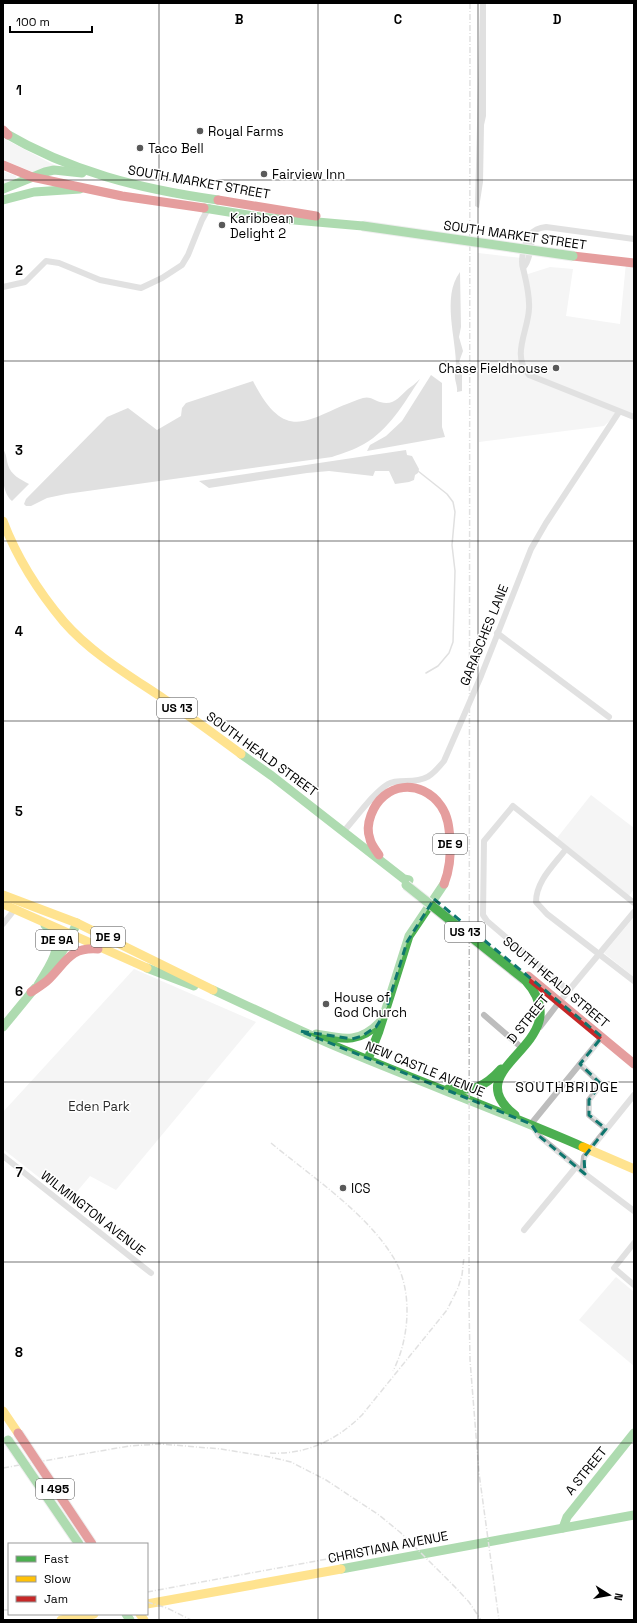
<svg xmlns="http://www.w3.org/2000/svg" width="637" height="1623" font-family="'Space Grotesk',sans-serif">
  <style>
    .green { fill: #e8e8e8 }
    .water { fill: #bababa }
    .lines { fill: none; stroke-linecap: round; stroke-linejoin: round }
    .stream { stroke: #bababa; stroke-width: 1.5 }
    .street { stroke: #bdbdbd; stroke-width: 6 }
    .fast { stroke: #4caf50; stroke-width: 9 }
    .slow { stroke: #ffc107; stroke-width: 9 }
    .jam { stroke: #c62828; stroke-width: 9 }
    .rail { stroke: #bdbdbd; stroke-width: 1.5; stroke-dasharray: 6 2 1 2; stroke-linecap: butt }
    .fast-bridge-casing { stroke: #dbdbdb; stroke-width: 11; stroke-linecap: butt }
    .jam-bridge-casing { stroke: #dbdbdb; stroke-width: 11; stroke-linecap: butt }
    .fast-bridge { stroke: #4caf50; stroke-width: 9 }
    .jam-bridge { stroke: #c62828; stroke-width: 9 }
    .marked { fill: none; stroke: #0f766e; stroke-width: 3; stroke-dasharray: 8 5; stroke-linejoin: round }
    .grid { fill: none; stroke: #000; stroke-width: 1; stroke-opacity: 0.55 }
    .poi-dot { fill: #595959; stroke: #fff; stroke-width: 1.5 }
    .labels { text-anchor: middle; dominant-baseline: central; stroke-width: 3; stroke-linejoin: round; paint-order: stroke }
    .shield { fill: #fff; stroke: #4c4c4c; stroke-width: 1 }
    .shield-label { font-size: 12px; font-weight: bold; fill: #000 }
    .poi-label { font-size: 13px; fill: #000; stroke: #fff; text-anchor: start }
    .street-label { font-size: 13px; fill: #000; stroke: #fff }
    .park-label { font-size: 13px; fill: #2c2c2c; stroke: #fff }
    .neighbourhood-label { font-size: 14px; letter-spacing: 1px; fill: #000; stroke: #fff }
    .grid-label { font-size: 13px; text-anchor: middle; font-weight: bold; fill: #000; stroke: #fff; stroke-width: 3; stroke-linejoin: round; paint-order: stroke }
  </style>
  <rect width="100%" height="100%" fill="#fff"/>
  <g class="green">
    <polygon points="3,138 54,165 33,172 3,160"/>
    <polygon points="3,171 16,176 16,179 3,185"/>
    <polygon points="478,253 522,258 525,275 550,267 573,269 566,316 620,324 626,263 634,266 634,417 619,412 604,426 479,442"/>
    <polygon points="591,795 634,828 634,889 629,896 557,838"/>
    <polygon points="634,917 634,977 604,953"/>
    <polygon points="134,969 256,1022 116,1190 90,1176 69,1201 3,1149 3,1112"/>
    <polygon points="616,1277 634,1292 634,1366 579,1320"/>
  </g>
  <g class="water">
    <polygon points="480,3 486,3 486,116 484,125 483,182 479,208 475,206"/>
    <path d="M460,272L461,327L459,337L463,351L459,362L462,366V391L457,392C458,386 454,380 455,374C455,372 456,370 456,368C457,340 441,297 460,272Z"/>
    <polygon points="431,375 442,383 442,427 445,437 367,451 370,445 386,436 402,421"/>
    <path d="M420,379C404,403 389,430 364,444C354,450 343,453 332,457L66,494L47,498L31,506H26L24,504L26,499L107,417L128,408L157,430L181,416L182,408L186,403L253,381C288,449 310,415 363,398C370,396 374,400 380,402C394,406 399,397 408,389C412,386 416,383 420,379Z"/>
    <path d="M3,449C7,455 6,459 8,465C11,475 20,479 29,484L12,501C0,491 3,466 3,449Z"/>
    <polygon points="406,450 407,455 412,456 419,469 418,473 415,475 414,480 409,482 395,484 389,471 375,471 373,476 329,471 307,473 209,488 199,481"/>
  </g>
  <g class="lines">
    <polyline class="stream" points="418,471 447,494 453,502 455,512 452,545 455,571 453,642 449,653 438,666 426,673"/>
    <g class="street">
      <path d="M634,239L546,227C531,228 526,239 523,253C522,258 521,263 523,268C526,281 530,295 529,309C528,331 511,356 529,375L634,417"/>
      <path d="M523,268C529,262 533,243 531,235"/>
      <polyline points="3,287 25,282 46,261 59,263 100,280 141,288 162,278 182,265 188,255 202,220 209,207"/>
      <polyline points="497,633 609,717"/>
      <path d="M344,831C356,818 373,793 388,784C393,781 400,781 406,781C426,781 432,776 444,761L481,676L531,549L546,523L619,412"/>
      <path d="M566,849C554,865 536,881 536,902L547,914L634,981"/>
      <polyline points="3,924 15,909"/>
      <polyline points="568,990 487,921 483,915 484,841 513,806 634,903"/>
      <polyline points="484,1015 522,1048"/>
      <polyline points="540,1027 560,1001 634,912"/>
      <polyline points="602,1037 531,1124 539,1136 585,1174 634,1211"/>
      <polyline points="580,1064 601,1084 589,1100 589,1115 606,1129"/>
      <polyline points="3,1156 151,1273"/>
      <polyline points="585,1174 583,1166 584,1157 634,1095"/>
      <polyline points="524,1230 576,1167"/>
      <polyline points="634,1243 614,1268 634,1285"/>
    </g>
    <g class="fast">
      <path d="M3,132C71,172 140,189 218,200"/>
      <polyline points="3,189 45,172 54,170 82,173"/>
      <polyline points="3,200 34,192 80,189"/>
      <polyline points="204,208 260,217 363,226"/>
      <polyline points="241,754 272,776 404,879 409,880"/>
      <polyline points="52,967 67,944 77,923"/>
      <polyline points="147,968 194,986"/>
      <path d="M38,985C50,964 68,945 45,925"/>
      <path d="M213,990C254,1009 294,1028 335,1046C417,1081 501,1111 583,1147"/>
      <polyline points="3,1027 35,988"/>
      <path d="M316,1034C343,1039 359,1044 380,1022"/>
      <polyline points="368,1059 379,1031 409,936 444,884"/>
      <path d="M448,1089C473,1091 484,1088 501,1069"/>
      <path d="M515,1115C452,1066 583,1044 525,980"/>
      <polyline points="563,1528 567,1517 634,1433"/>
      <polyline points="341,1569 634,1515"/>
      <polyline points="126,1614 130,1620"/>
    </g>
    <g class="slow">
      <path d="M3,521C17,558 38,591 64,622C91,653 130,676 164,699C190,716 215,735 241,754"/>
      <polyline points="3,895 77,923 213,990"/>
      <polyline points="3,904 147,968"/>
      <polyline points="583,1147 634,1169"/>
      <polyline points="3,1411 18,1433"/>
      <polyline points="147,1604 341,1569"/>
      <polyline points="140,1614 144,1620"/>
      <polyline points="61,1620 94,1614"/>
    </g>
    <g class="jam">
      <polyline points="3,130 8,135"/>
      <polyline points="3,165 32,177 122,196 204,208"/>
      <polyline points="218,200 316,216"/>
      <polyline points="573,256 634,263"/>
      <path d="M379,855C376,850 371,845 370,839C367,831 368,823 371,815C383,782 421,778 441,806C448,816 449,827 450,839C451,854 450,869 444,884"/>
      <polyline points="528,976 634,1064"/>
      <path d="M31,992C37,988 44,984 49,979C67,961 70,947 98,949"/>
    </g>
    <g class="rail">
      <polyline points="470,3 469,1303 470,1360 479,1473 499,1620"/>
      <path d="M271,1143C312,1177 370,1215 396,1262C413,1294 409,1340 393,1371"/>
      <path d="M270,1453C306,1455 337,1440 362,1415L447,1310L458,1288L462,1275L464,1257"/>
      <polyline points="3,1468 129,1446 161,1444 221,1449 270,1457 291,1462 326,1480 379,1515 401,1533 455,1587 469,1602 481,1620"/>
      <polyline points="147,1592 371,1551"/>
      <polyline points="147,1602 167,1608 191,1620"/>
      <polyline points="3,1610 9,1610"/>
    </g>
    <g class="fast-bridge-casing">
      <g id="fast-bridge">
        <polyline points="363,226 573,256"/>
        <polyline points="406,885 525,980"/>
        <polyline points="8,1440 79,1544"/>
      </g>
    </g>
    <g class="jam-bridge-casing">
      <polyline id="jam-bridge" points="18,1433 92,1544"/>
    </g>
    <use href="#fast-bridge" class="fast-bridge"/>
    <use href="#jam-bridge" class="jam-bridge"/>
  </g>
  <path d="M0 0H637V1623H0ZM434,899L602,1037L580,1064L601,1084L589,1100V1115L606,1129L584,1157L585,1174L539,1136L531,1124L300,1031L352,1039L362,1036L376,1027L385,1013L407,942Z" fill="#fff" fill-opacity=".55" fill-rule="evenodd"/>
  <path class="marked" d="M434,899L602,1037L580,1064L601,1084L589,1100V1115L606,1129L584,1157L585,1174L539,1136L531,1124L300,1031L352,1039L362,1036L376,1027L385,1013L407,942Z"/>
  <path class="grid" d="M159,3V1620M318,3V1620M478,3V1620M3,180H634M3,361H634M3,541H634M3,721H634M3,902H634M3,1082H634M3,1262H634M3,1443H634"/>
  <g class="poi-dot">
    <circle cx="200" cy="131" r="4"/>
    <circle cx="140" cy="148" r="4"/>
    <circle cx="264" cy="174" r="4"/>
    <circle cx="222" cy="225" r="4"/>
    <circle cx="556" cy="368" r="4"/>
    <circle cx="326" cy="1004" r="4"/>
    <circle cx="343" cy="1188" r="4"/>
  </g>
  <g class="labels">
    <g class="shield">
      <rect x="157" y="698" width="40" height="20" rx="3"/>
      <rect x="433" y="834" width="34" height="20" rx="3"/>
      <rect x="445" y="922" width="40" height="20" rx="3"/>
      <rect x="91" y="927" width="34" height="20" rx="3"/>
      <rect x="36" y="930" width="42" height="20" rx="3"/>
      <rect x="36" y="1479" width="38" height="20" rx="3"/>
    </g>
    <g class="shield-label">
      <text x="177" y="708">US 13</text>
      <text x="450" y="844">DE 9</text>
      <text x="465" y="932">US 13</text>
      <text x="108" y="937">DE 9</text>
      <text x="57" y="940">DE 9A</text>
      <text x="55" y="1489">I 495</text>
    </g>
    <g class="poi-label">
      <text x="208" y="131">Royal Farms</text>
      <text x="148" y="148">Taco Bell</text>
      <text x="272" y="174">Fairview Inn</text>
      <text x="230" y="218">Karibbean<tspan x="230" dy="15">Delight 2</tspan></text>
      <text x="548" y="368" text-anchor="end">Chase Fieldhouse</text>
      <text x="334" y="997">House of<tspan x="334" dy="15">God Church</tspan></text>
      <text x="351" y="1188">ICS</text>
    </g>
    <g class="street-label">
      <text transform="translate(199 182) rotate(10)">SOUTH MARKET STREET</text>
      <text transform="translate(515 235) rotate(8)">SOUTH MARKET STREET</text>
      <text transform="translate(484 635) rotate(-68)">GARASCHES LANE</text>
      <text transform="translate(262 754) rotate(36)">SOUTH HEALD STREET</text>
      <text transform="translate(556 982) rotate(40)">SOUTH HEALD STREET</text>
      <text transform="translate(528 1019) rotate(-51)">D STREET</text>
      <text transform="translate(425 1069) rotate(22)">NEW CASTLE AVENUE</text>
      <text transform="translate(93 1213) rotate(38)">WILMINGTON AVENUE</text>
      <text transform="translate(586 1471) rotate(-51)">A STREET</text>
      <text transform="translate(388 1547) rotate(-11)">CHRISTIANA AVENUE</text>
    </g>
    <g class="park-label">
      <text x="99" y="1106">Eden Park</text>
    </g>
    <g class="neighbourhood-label">
      <text x="567" y="1087">SOUTHBRIDGE</text>
    </g>
  </g>
  <g class="grid-label">
    <text x="239" y="24">B</text>
    <text x="398" y="24">C</text>
    <text x="557" y="24">D</text>
    <text x="19" y="95">1</text>
    <text x="19" y="275">2</text>
    <text x="19" y="455">3</text>
    <text x="19" y="636">4</text>
    <text x="19" y="816">5</text>
    <text x="19" y="996">6</text>
    <text x="19" y="1177">7</text>
    <text x="19" y="1357">8</text>
  </g>
  <rect width="637" height="1623" fill="none" stroke="#000000" stroke-width="8"/>
  <rect x="8" y="1543" width="140" height="72" fill="#ffffff" stroke="#999999"/>
  <rect x="16" y="1556" width="20" height="6" fill="#4caf50" stroke="#999999"/>
  <text x="44" y="1563" font-size="12" fill="#000000">Fast</text>
  <rect x="16" y="1576" width="20" height="6" fill="#ffc107" stroke="#999999"/>
  <text x="44" y="1583" font-size="12" fill="#000000">Slow</text>
  <rect x="16" y="1596" width="20" height="6" fill="#c62828" stroke="#999999"/>
  <text x="44" y="1603" font-size="12" fill="#000000">Jam</text>
  <g transform="translate(609 1595) rotate(101)" stroke="#ffffff" stroke-width="3" paint-order="stroke">
  <path d="M0-3L7 15L0 10L-7 15Z" fill="#000000"/>
  <text y="-6" font-size="11" font-weight="bold" text-anchor="middle" fill="#000000">N</text>
  </g>
  <path d="M10 26v6h82v-6" fill="none" stroke="#000000" stroke-width="2"/>
  <text x="16" y="26" font-size="12" fill="#000000" stroke="#ffffff" stroke-width="3" paint-order="stroke">100 m</text>
</svg>
